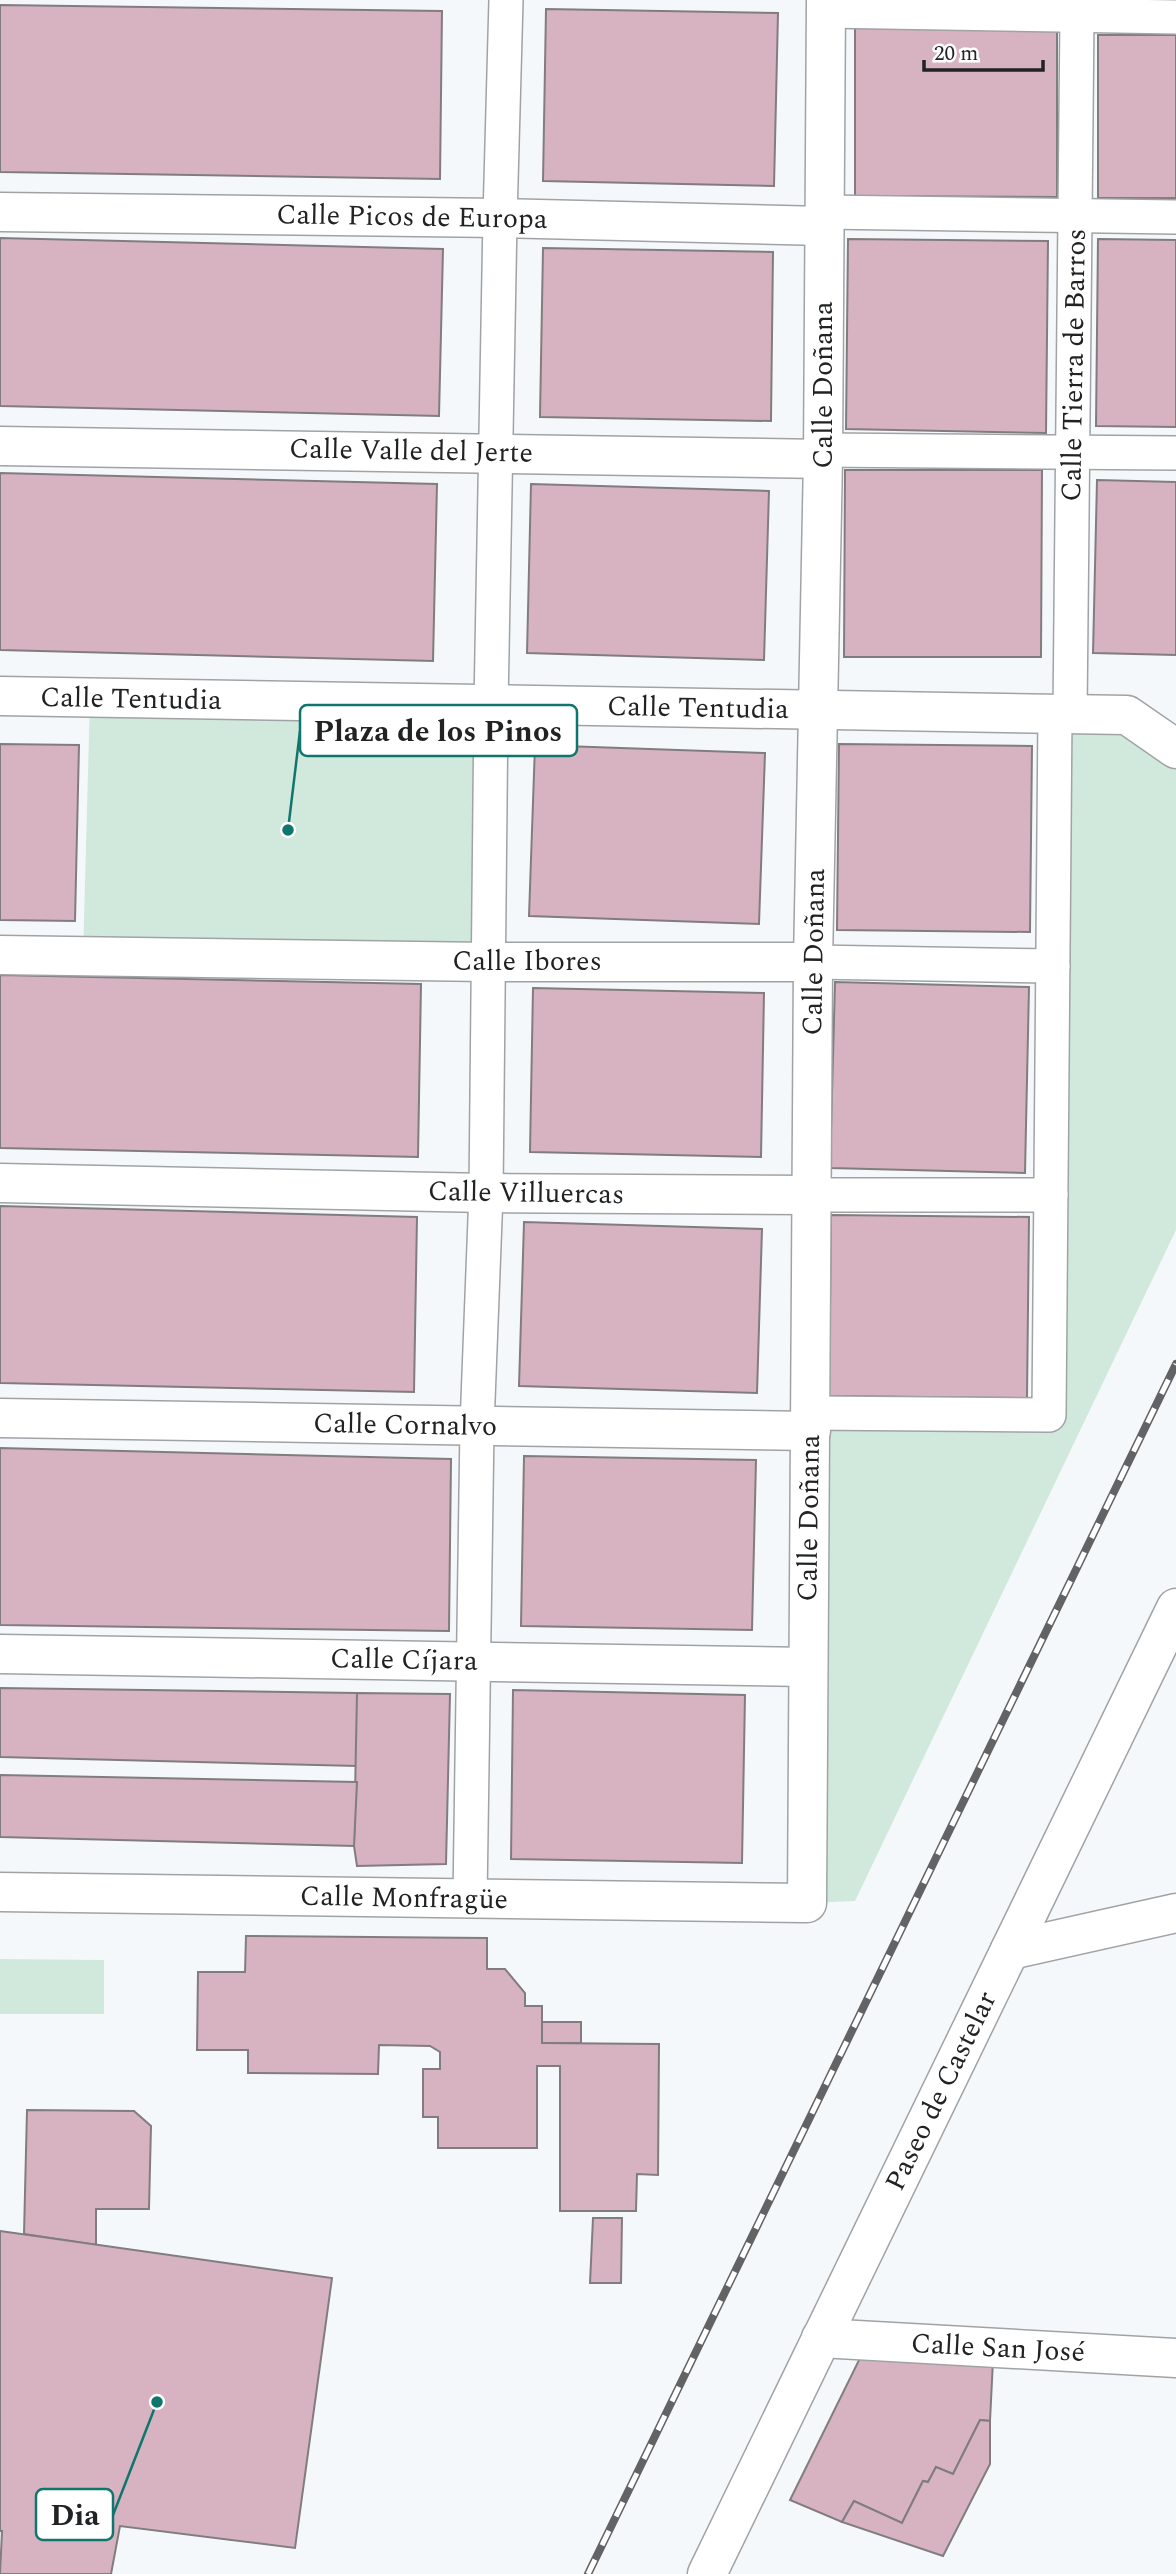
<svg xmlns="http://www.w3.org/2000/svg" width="1176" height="2574" font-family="Spectral,serif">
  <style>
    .green { fill: #d0e9dc }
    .building { fill: #d7b2c1; stroke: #817d7e; stroke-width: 2 }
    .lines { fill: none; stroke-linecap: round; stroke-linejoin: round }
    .pedestrian-casing { stroke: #a0a3a6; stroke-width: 36 }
    .minor-casing { stroke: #a0a3a6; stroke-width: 41 }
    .tertiary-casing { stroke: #a0a3a6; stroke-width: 41 }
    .pedestrian { stroke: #fff; stroke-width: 33 }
    .minor { stroke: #fff; stroke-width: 38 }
    .tertiary { stroke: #fff; stroke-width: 38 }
    .rail-casing { stroke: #616365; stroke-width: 8 }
    .rail { stroke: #fff; stroke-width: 5; stroke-dasharray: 16; stroke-linecap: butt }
    .labels { text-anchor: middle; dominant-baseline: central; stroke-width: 5; stroke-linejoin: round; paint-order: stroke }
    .street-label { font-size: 28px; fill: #212223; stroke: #fff }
    .leader { fill: none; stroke: #0f766e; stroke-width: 2.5 }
    .callout-dot { fill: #0f766e; stroke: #fff; stroke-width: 2.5 }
    .callout { fill: #fff; stroke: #0f766e; stroke-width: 2.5 }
    .callout-label { font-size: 30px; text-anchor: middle; font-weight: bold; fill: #212223 }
  </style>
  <rect width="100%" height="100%" fill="#f5f8fb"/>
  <g class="green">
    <polygon points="90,698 491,705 487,962 83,956"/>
    <polygon points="1055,714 1176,749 1176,1230 855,1901 807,1903 811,1413 1049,1415"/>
    <polygon points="0,1959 104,1960 104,2014 0,2014"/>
  </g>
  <g class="building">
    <polygon points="0,5 442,11 440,179 0,172"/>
    <polygon points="546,9 778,13 774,186 543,181"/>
    <polygon points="855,28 1057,28 1057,197 855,196"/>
    <rect x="1098" y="35" width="78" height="163"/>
    <polygon points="0,238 443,249 439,416 0,406"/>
    <polygon points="848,239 1048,241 1046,433 846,429"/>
    <polygon points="1098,239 1176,240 1176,427 1096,426"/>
    <polygon points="543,248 773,252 771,421 540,417"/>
    <polygon points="845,470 1042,470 1041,657 844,657"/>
    <polygon points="0,473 437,484 433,661 0,650"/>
    <polygon points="1097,480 1176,482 1176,655 1093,653"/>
    <polygon points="531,484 769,491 764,660 527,653"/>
    <polygon points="0,744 79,745 75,921 0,920"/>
    <polygon points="839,744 1032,746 1030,932 837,930"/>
    <polygon points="535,745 765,753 759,924 529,916"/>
    <polygon points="0,975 421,984 418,1157 0,1148"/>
    <polygon points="835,982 1029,987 1025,1173 830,1168"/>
    <polygon points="533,988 764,993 761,1157 530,1152"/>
    <polygon points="0,1206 417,1217 414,1392 0,1383"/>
    <polygon points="831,1215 1029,1217 1027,1398 829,1396"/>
    <polygon points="524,1222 762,1229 757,1393 519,1386"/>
    <polygon points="0,1448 451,1459 449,1631 0,1625"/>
    <polygon points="524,1456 756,1460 752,1630 521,1626"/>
    <polygon points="0,1688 357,1693 357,1766 0,1757"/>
    <polygon points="513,1690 745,1695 742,1863 511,1859"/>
    <polygon points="357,1693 450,1694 446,1864 357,1866 354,1846"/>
    <polygon points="0,1775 357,1782 354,1846 0,1837"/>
    <polygon points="246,1936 487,1938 487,1969 505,1969 525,1993 525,2006 542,2006 542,2043 659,2044 658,2175 637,2174 636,2211 560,2211 560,2066 537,2066 537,2148 438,2148 438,2117 423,2117 423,2069 440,2069 440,2052 430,2046 379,2045 378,2074 248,2073 248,2050 197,2050 198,1972 245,1972"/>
    <rect x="542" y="2022" width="39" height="21"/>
    <polygon points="27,2110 134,2111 151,2126 149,2209 96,2209 96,2245 24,2234"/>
    <polygon points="593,2218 622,2218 621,2283 590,2283"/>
    <polygon points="0,2231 332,2278 295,2548 120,2526 111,2574 0,2574 2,2531 0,2531"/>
    <polygon points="863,2352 993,2360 990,2421 980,2420 953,2474 936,2467 928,2482 923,2481 902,2523 854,2501 842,2522 790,2500"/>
    <polygon points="980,2420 990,2421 990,2464 943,2556 842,2522 854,2501 902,2523 923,2481 928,2482 936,2467 953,2474"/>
  </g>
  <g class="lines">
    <g class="pedestrian-casing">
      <g id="pedestrian">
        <polyline points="826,11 1176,17"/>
        <polyline points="823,212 1176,217"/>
        <polyline points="823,450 1176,453"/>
        <polyline points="1070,714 1077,16"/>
        <polyline points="813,962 1053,966"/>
        <polyline points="812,1195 1051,1195"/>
        <polyline points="811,1413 1049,1415 1055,714"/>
        <polyline points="470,1899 477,1426 486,1193 491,705 500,218 506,0"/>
      </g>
    </g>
    <g class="minor-casing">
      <g id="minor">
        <polyline points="0,212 500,218 823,226"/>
        <polyline points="0,446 823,459"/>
        <polyline points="0,696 1127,715 1176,749"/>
        <polyline points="0,955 487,962 813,962"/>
        <polyline points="0,1183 486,1193 812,1195"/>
        <polyline points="0,1418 811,1431"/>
        <polyline points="0,1654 807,1667"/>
        <polyline points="0,1892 807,1903 813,962 823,459 826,0"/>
        <polyline points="1010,1950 1176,1913"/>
        <polyline points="821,2338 1176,2358"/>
      </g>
    </g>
    <g class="tertiary-casing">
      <polyline id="tertiary" points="707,2574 1176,1608"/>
    </g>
    <use href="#pedestrian" class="pedestrian"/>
    <use href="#minor" class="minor"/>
    <use href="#tertiary" class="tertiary"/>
    <g class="rail-casing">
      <polyline id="rail" points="588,2574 1176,1364"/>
    </g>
    <use href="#rail" class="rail"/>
  </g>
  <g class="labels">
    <g class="street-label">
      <text transform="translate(412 217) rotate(1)">Calle Picos de Europa</text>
      <text transform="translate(1074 365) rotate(-89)">Calle Tierra de Barros</text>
      <text transform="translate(823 385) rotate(-90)">Calle Doñana</text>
      <text transform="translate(411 451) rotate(1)">Calle Valle del Jerte</text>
      <text transform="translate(131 699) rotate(1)">Calle Tentudia</text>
      <text transform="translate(698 708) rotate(1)">Calle Tentudia</text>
      <text transform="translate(814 952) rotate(-89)">Calle Doñana</text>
      <text x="527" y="961">Calle Ibores</text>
      <text transform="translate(526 1193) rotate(1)">Calle Villuercas</text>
      <text transform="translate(405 1425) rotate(1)">Calle Cornalvo</text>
      <text transform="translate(809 1518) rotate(-89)">Calle Doñana</text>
      <text transform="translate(404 1660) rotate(1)">Calle Cíjara</text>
      <text transform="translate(404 1898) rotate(1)">Calle Monfragüe</text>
      <text transform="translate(941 2091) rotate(-64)">Paseo de Castelar</text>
      <text transform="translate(998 2348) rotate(3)">Calle San José</text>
    </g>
  </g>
  <path class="leader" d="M288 830L300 731M157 2402L113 2515"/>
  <g class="callout-dot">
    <circle cx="288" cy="830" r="7"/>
    <circle cx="157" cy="2402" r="7"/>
  </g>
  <g class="callout">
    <rect x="300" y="705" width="277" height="51" rx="7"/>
    <rect x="36" y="2489" width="77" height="51" rx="7"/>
  </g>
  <g class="callout-label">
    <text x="438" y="741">Plaza de los Pinos</text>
    <text x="75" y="2525">Dia</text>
  </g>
  <path d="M924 60v10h119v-10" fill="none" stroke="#212223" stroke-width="3.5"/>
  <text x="934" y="60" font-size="21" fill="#212223" stroke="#ffffff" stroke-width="5" paint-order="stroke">20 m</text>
</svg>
